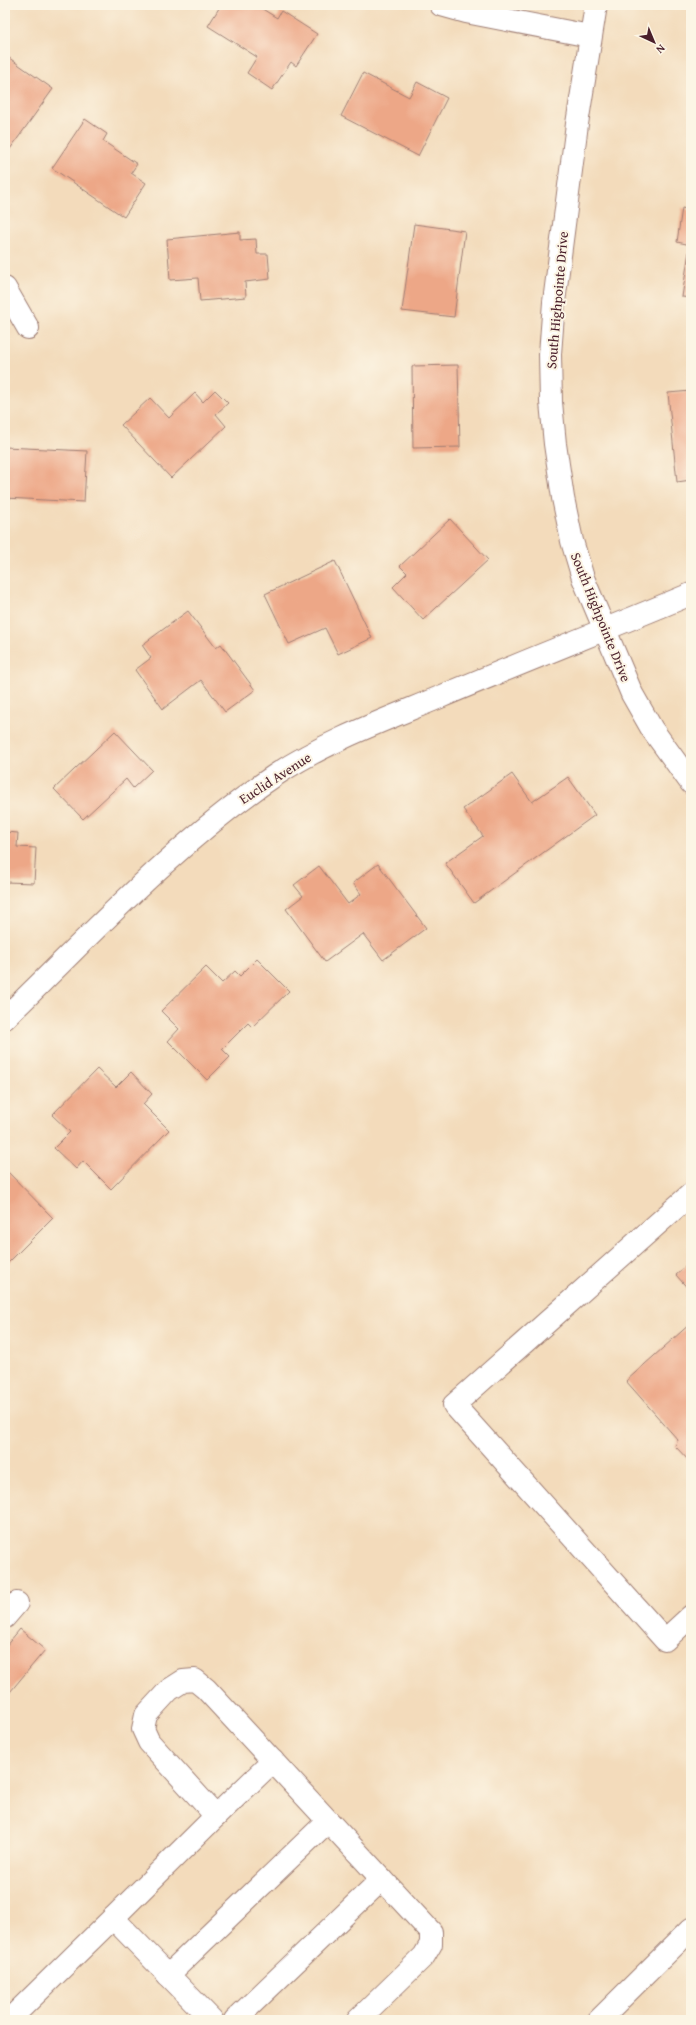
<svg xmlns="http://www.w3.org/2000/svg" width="696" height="2025" font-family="'Gentium Book Plus',serif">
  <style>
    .building { fill: #eda787 }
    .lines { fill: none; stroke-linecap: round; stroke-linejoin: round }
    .minor-casing { stroke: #9e7d73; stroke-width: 24 }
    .major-casing { stroke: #9e7d73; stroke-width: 24 }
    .minor { stroke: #fff; stroke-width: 22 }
    .major { stroke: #fff; stroke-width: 22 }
    .labels { text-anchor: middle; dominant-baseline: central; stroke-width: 4; stroke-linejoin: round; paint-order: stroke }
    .street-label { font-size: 14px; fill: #4a1f2b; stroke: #fcf5e5 }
  </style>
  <rect width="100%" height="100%" fill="#fcf5e5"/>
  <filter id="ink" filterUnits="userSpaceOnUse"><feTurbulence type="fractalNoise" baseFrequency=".025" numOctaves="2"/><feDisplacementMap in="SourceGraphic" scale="8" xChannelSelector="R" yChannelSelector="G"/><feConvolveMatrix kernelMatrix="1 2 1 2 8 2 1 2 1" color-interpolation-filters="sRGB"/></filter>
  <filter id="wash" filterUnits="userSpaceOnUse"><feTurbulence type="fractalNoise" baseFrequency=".012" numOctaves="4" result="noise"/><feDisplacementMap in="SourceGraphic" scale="16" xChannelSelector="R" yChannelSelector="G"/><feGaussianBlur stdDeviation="0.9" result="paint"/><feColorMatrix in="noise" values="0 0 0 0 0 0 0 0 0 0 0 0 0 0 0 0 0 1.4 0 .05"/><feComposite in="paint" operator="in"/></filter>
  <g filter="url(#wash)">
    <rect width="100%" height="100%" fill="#f3dbbb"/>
    <g id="blocks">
      <g class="building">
        <polygon points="221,5 256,5 277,18 281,11 317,34 296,66 291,62 272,90 247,73 257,57 208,26"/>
        <polygon points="5,55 53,89 10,149 5,145"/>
        <polygon points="363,73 409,97 417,82 447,98 418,156 341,116"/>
        <polygon points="85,119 107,134 103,141 137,164 131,173 146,183 124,217 52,168"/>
        <polygon points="682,208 691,210 691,245 677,242"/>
        <polygon points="414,224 465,231 454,317 402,311"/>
        <polygon points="240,232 240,240 256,239 257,254 268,254 270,279 245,282 246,297 200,301 198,278 170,280 167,239"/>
        <polygon points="690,245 691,245 691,298 682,297"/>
        <polygon points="458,365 460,447 413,448 412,366"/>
        <polygon points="215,390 228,403 216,414 226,426 171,478 121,425 150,398 169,418 195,393 203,402"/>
        <polygon points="691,391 691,480 677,482 668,393"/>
        <polygon points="5,447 87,451 84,502 5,498"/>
        <polygon points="450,519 488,560 423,620 393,587 407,573 400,566"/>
        <polygon points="335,561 372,638 338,654 325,628 289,644 265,594"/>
        <polygon points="188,611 216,648 221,644 255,690 225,712 201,680 163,709 135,670 151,658 142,645"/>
        <polygon points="115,731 152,770 133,788 126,779 83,819 54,789"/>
        <polygon points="512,774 532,802 568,777 595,815 474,903 445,863 483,836 463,809"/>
        <polygon points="5,832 18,833 17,847 36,848 34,883 5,882"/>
        <polygon points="378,864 426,928 383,960 363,934 325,962 286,909 303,896 294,885 319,866 348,904 361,894 353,883"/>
        <polygon points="257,959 289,991 252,1027 248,1023 222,1049 230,1057 207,1080 168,1041 179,1029 161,1011 206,967 222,983 235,971 240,976"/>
        <polygon points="97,1069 116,1087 131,1072 152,1094 143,1104 169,1130 111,1189 83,1161 76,1169 54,1148 70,1132 52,1115"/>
        <polygon points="5,1169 53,1218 5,1266"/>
        <polygon points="691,1262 691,1292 676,1275"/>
        <polygon points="691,1323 691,1463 675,1446 678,1440 626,1381"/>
        <polygon points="20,1629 45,1650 5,1698 5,1647"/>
      </g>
    </g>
  </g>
  <g filter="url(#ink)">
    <use href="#blocks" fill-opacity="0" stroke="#9e7d73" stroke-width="1"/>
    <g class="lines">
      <g class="minor-casing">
        <g id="minor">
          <polyline points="441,5 466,12 590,36"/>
          <polyline points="596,5 577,124 554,302 550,354 551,402 555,444 563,498 572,541 583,578 632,694 652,729 691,783"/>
          <polyline points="5,288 28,328"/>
          <path d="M5,1018C92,934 176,842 277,774C327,741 385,720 440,697C523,662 607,629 691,594"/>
          <polyline points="691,1194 454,1405 665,1640 691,1616"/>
          <polyline points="5,1617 17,1603"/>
          <polyline points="216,1816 273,1761"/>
          <polyline points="113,1918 216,1816 149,1742 143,1729 146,1715 169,1690 183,1681 195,1680 206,1689 431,1932 431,1944 424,1956 358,2020"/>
          <polyline points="168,1975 328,1821"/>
          <polyline points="9,2020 113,1918 212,2020"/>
          <polyline points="235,2020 382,1879"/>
        </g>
      </g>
      <g class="major-casing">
        <polyline id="major" points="599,2020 691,1929"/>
      </g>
      <use href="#minor" class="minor"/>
      <use href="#major" class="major"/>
    </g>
  </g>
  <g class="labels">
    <g class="street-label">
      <text transform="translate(557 300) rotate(-85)">South Highpointe Drive</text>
      <text transform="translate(601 617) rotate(68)">South Highpointe Drive</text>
      <text transform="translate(275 778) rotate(-33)">Euclid Avenue</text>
    </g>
  </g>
  <rect width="696" height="2025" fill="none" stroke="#fcf5e5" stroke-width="20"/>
  <g transform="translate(654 42) rotate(136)" stroke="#fcf5e5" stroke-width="3" paint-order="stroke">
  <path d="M0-3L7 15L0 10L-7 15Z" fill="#4a1f2b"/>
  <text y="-6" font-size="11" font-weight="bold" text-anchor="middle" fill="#4a1f2b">N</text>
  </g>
</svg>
